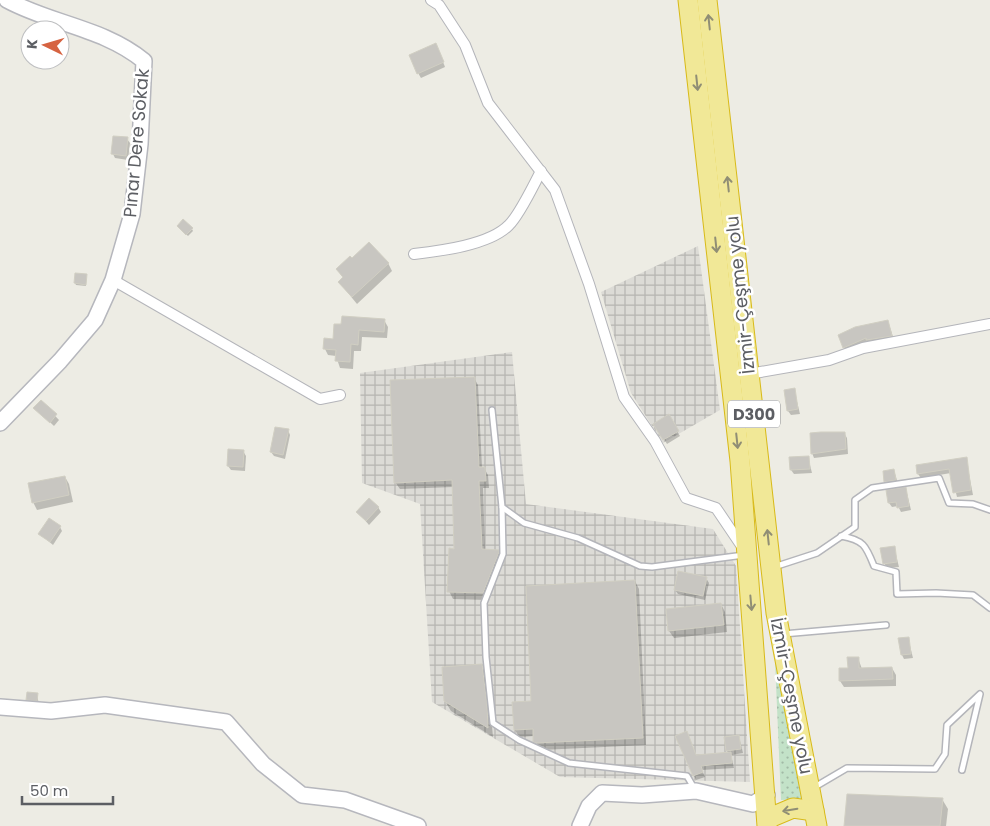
<svg xmlns="http://www.w3.org/2000/svg" width="990" height="826" font-family="Poppins,sans-serif">
  <style>
    .industrial { fill: url(#industrial-grid) }
    .grass { fill: url(#grass-dots) }
    .shadow { fill: #0003 }
    .building { fill: #c8c6c1; stroke: #d1cfc3 }
    .lines { fill: none; stroke-linecap: round; stroke-linejoin: round }
    .lane-casing { stroke: #b4b5ba; stroke-width: 8 }
    .street-casing { stroke: #b4b5ba; stroke-width: 12 }
    .secondary-casing { stroke: #b6b7bd; stroke-width: 18 }
    .highway-casing { stroke: #d8ba19; stroke-width: 21 }
    .lane { stroke: #fff; stroke-width: 5 }
    .street { stroke: #fff; stroke-width: 10 }
    .secondary { stroke: #fff; stroke-width: 15 }
    .highway { stroke: #f1e897; stroke-width: 19 }
    .oneway { stroke: #908e75 }
    .labels { text-anchor: middle; dominant-baseline: central; stroke-width: 5; stroke-linejoin: round; paint-order: stroke }
    .shield { fill: #fff; stroke: #8d8e92; stroke-width: 1 }
    .shield-label { font-size: 16px; font-weight: bold; fill: #5c5e63 }
    .street-label { font-size: 18px; fill: #5c5e63; stroke: #fff }
  </style>
  <defs>
    <pattern id="industrial-grid" width="8" height="8" patternUnits="userSpaceOnUse" patternTransform="scale(1.25)"><rect width="8" height="8" fill="#dcdbd6"/><path d="M0 4h8M4 0v8" fill="none" stroke="#b6b5b1"/></pattern>
    <pattern id="grass-dots" width="8" height="8" patternUnits="userSpaceOnUse" patternTransform="scale(1.25)"><rect width="8" height="8" fill="#c3e2c8"/><path d="M2 2h.1M6 6h.1" fill="none" stroke="#a2baa6" stroke-width="1.8" stroke-linecap="round"/></pattern>
  </defs>
  <rect width="100%" height="100%" fill="#edece4"/>
  <g class="industrial">
    <polygon points="698,246 720,410 663,443 631,393 601,292"/>
    <polygon points="512,352 526,504 713,529 736,566 750,782 560,777 432,702 420,504 362,483 360,373"/>
  </g>
  <polygon class="grass" points="767,595 808,799 781,800 775,661"/>
  <g class="shadow">
    <polygon points="438,49 445,67 421,78 418,73"/>
    <polygon points="127,139 130,143 128,160 115,158 113,154"/>
    <polygon points="179,228 192,229 193,231 188,236"/>
    <polygon points="352,260 388,263 392,271 357,304 339,282 343,278 337,269"/>
    <polygon points="86,276 86,286 76,285 75,283"/>
    <polygon points="384,320 388,327 387,338 362,337 361,351 354,351 353,369 340,368 336,356 328,355 325,349 335,340 336,325"/>
    <polygon points="888,321 894,340 847,352 844,347"/>
    <polygon points="474,378 478,385 482,468 484,468 488,475 489,488 483,488 485,551 498,551 502,558 487,600 453,599 449,591 456,550 453,487 400,489 395,482"/>
    <polygon points="794,389 800,414 791,415 788,411"/>
    <polygon points="41,401 59,420 54,426 35,408"/>
    <polygon points="668,416 680,436 667,444 655,424"/>
    <polygon points="288,430 290,435 285,459 274,456 271,452"/>
    <polygon points="844,433 847,438 848,454 814,458 812,453"/>
    <polygon points="243,451 246,456 245,471 231,470 228,466"/>
    <polygon points="808,457 812,473 794,474 791,470"/>
    <polygon points="966,458 973,495 957,497 951,473 921,478 918,474"/>
    <polygon points="894,470 898,484 888,486 886,481"/>
    <polygon points="65,477 69,484 73,502 37,510 33,502"/>
    <polygon points="906,489 911,510 901,512 898,506 892,507 889,503"/>
    <polygon points="378,507 381,512 369,525 358,512"/>
    <polygon points="60,527 62,531 53,545 40,534"/>
    <polygon points="894,547 899,567 887,568 884,563"/>
    <polygon points="706,578 709,583 705,600 678,594 675,590"/>
    <polygon points="635,581 639,589 646,745 541,750 535,741 534,736 519,737 515,730 533,702"/>
    <polygon points="721,604 725,612 727,632 674,638 669,631"/>
    <polygon points="908,638 913,658 904,659 902,655"/>
    <polygon points="858,658 862,669 892,668 896,675 896,686 844,687 840,681"/>
    <polygon points="482,666 487,676 493,737 451,711 445,701"/>
    <polygon points="37,694 39,705 30,704 27,699"/>
    <polygon points="676,737 696,756 729,754 727,751 739,737 743,753 731,755 734,768 702,770 705,777 696,780"/>
    <polygon points="942,799 948,809 946,826 845,826"/>
  </g>
  <g class="building">
    <polygon points="436,43 444,62 417,74 409,55"/>
    <polygon points="113,136 128,137 126,156 111,154"/>
    <polygon points="183,219 193,228 186,235 177,226"/>
    <polygon points="369,242 389,263 352,297 338,282 343,277 336,269 350,256 352,258"/>
    <polygon points="75,273 87,274 86,285 74,283"/>
    <polygon points="342,316 385,319 384,332 359,330 358,345 351,344 350,362 335,361 336,350 323,349 324,338 333,339 334,324 341,324"/>
    <polygon points="888,320 892,336 866,340 866,338 843,348 838,335 855,327"/>
    <polygon points="475,377 479,467 485,467 486,481 479,481 482,549 499,550 499,552 483,593 447,592 449,548 454,549 452,480 394,483 390,380"/>
    <polygon points="795,388 798,409 787,411 784,390"/>
    <polygon points="41,400 57,414 50,423 33,408"/>
    <polygon points="669,414 679,431 663,440 653,424"/>
    <polygon points="275,427 289,429 283,455 270,452"/>
    <polygon points="821,432 845,432 846,449 811,454 810,433"/>
    <polygon points="228,449 244,450 243,467 227,466"/>
    <polygon points="809,456 810,469 790,470 789,457"/>
    <polygon points="967,457 971,490 953,493 949,469 917,474 916,465"/>
    <polygon points="894,469 896,480 884,482 883,471"/>
    <polygon points="65,476 69,495 32,503 28,483"/>
    <polygon points="906,487 909,506 897,508 896,502 888,503 886,490"/>
    <polygon points="369,498 379,507 366,521 356,512"/>
    <polygon points="49,518 61,526 50,542 38,534"/>
    <polygon points="895,546 897,562 883,564 880,548"/>
    <polygon points="678,571 707,577 703,596 674,590"/>
    <polygon points="635,580 643,738 536,743 533,742 533,729 514,730 512,702 531,701 526,586"/>
    <polygon points="721,603 724,625 668,631 666,609"/>
    <polygon points="909,637 911,654 901,655 898,638"/>
    <polygon points="847,657 859,657 859,668 892,667 893,679 839,681 839,668 848,668"/>
    <polygon points="482,664 487,705 488,728 444,701 442,667"/>
    <polygon points="27,692 38,693 37,701 26,700"/>
    <polygon points="687,731 696,755 731,752 732,763 701,766 703,772 693,776 675,736"/>
    <polygon points="739,735 741,749 726,751 724,737"/>
    <polygon points="847,794 943,798 940,826 844,826"/>
  </g>
  <g class="lines">
    <g class="lane-casing">
      <g id="lane">
        <polyline points="492,410 502,507 524,523 578,538 640,566 652,567 744,555"/>
        <polyline points="502,507 503,554 484,603 486,657 493,723 519,740 569,763 687,776 694,788"/>
        <path d="M841,536C864,540 866,546 874,566L896,572L897,594L936,593L973,595L990,608"/>
        <polyline points="774,567 817,553 855,527 855,500 872,488 939,478 949,503 973,504 990,510"/>
        <polyline points="783,634 886,625"/>
        <polyline points="813,788 847,768 935,769 945,754 947,725 980,694 962,770"/>
      </g>
    </g>
    <g class="street-casing">
      <g id="street">
        <polyline points="431,0 439,5 465,45 488,103 555,190 589,284 624,397 655,441 686,498 716,508 743,548"/>
        <path d="M414,254C440,251 490,245 509,225C520,214 533,186 541,171"/>
        <polyline points="113,280 320,399 340,395"/>
        <polyline points="749,374 829,360 863,348 990,324"/>
      </g>
    </g>
    <g class="secondary-casing">
      <g id="secondary">
        <path d="M0,423L60,361L95,320L113,280L132,214L140,144L144,61C104,28 51,24 7,0"/>
        <polyline points="0,707 51,711 105,705 226,722 263,764 302,795 345,800 418,826"/>
        <polyline points="580,826 589,806 602,793 642,795 696,791 753,804 767,795"/>
      </g>
    </g>
    <g class="highway-casing">
      <g id="highway">
        <polyline points="688,0 740,461 767,826"/>
        <polyline points="707,0 776,613 817,826"/>
        <polyline points="767,819 793,808 814,811"/>
      </g>
    </g>
    <use href="#lane" class="lane"/>
    <use href="#street" class="street"/>
    <use href="#secondary" class="secondary"/>
    <use href="#highway" class="highway"/>
  </g>
  <defs><path id="oneway-shaft" d="M-6 0H5M1.5-3L5.5 0L1.5 3" fill="none" stroke-width="1.6" stroke-linecap="round" stroke-linejoin="round" transform="scale(1.25)"/></defs>
  <g class="oneway">
    <use href="#oneway-shaft" transform="translate(709 22) rotate(-96)"/>
    <use href="#oneway-shaft" transform="translate(697 83) rotate(84)"/>
    <use href="#oneway-shaft" transform="translate(728 184) rotate(-96)"/>
    <use href="#oneway-shaft" transform="translate(716 245) rotate(84)"/>
    <use href="#oneway-shaft" transform="translate(737 441) rotate(84)"/>
    <use href="#oneway-shaft" transform="translate(768 537) rotate(-96)"/>
    <use href="#oneway-shaft" transform="translate(751 603) rotate(85)"/>
    <use href="#oneway-shaft" transform="translate(790 810) rotate(170)"/>
  </g>
  <g class="labels">
    <rect class="shield" x="728" y="400.5" width="52" height="27" rx="4"/>
    <g class="shield-label">
      <text x="754" y="414">D300</text>
    </g>
    <g class="street-label">
      <text transform="translate(136 143) rotate(-85)">Pınar Dere Sokak</text>
      <text transform="translate(740 295) rotate(-96)">İzmir-Çeşme yolu</text>
      <text transform="translate(792 696) rotate(79)">İzmir-Çeşme yolu</text>
    </g>
  </g>
  <g transform="translate(45 45) rotate(275)"><circle r="24" fill="#ffffff" stroke="#bebfc1"/>
  <path d="M0-4L9 19L0 12L-9 19Z" fill="#d66341"/>
  <text y="-8" font-size="14" font-weight="bold" text-anchor="middle" fill="#5c5e63">K</text>
  </g>
  <path d="M22 796v8h91v-8" fill="none" stroke="#5c5e63" stroke-width="2.5"/>
  <text x="30" y="796" font-size="15" fill="#5c5e63" stroke="#ffffff" stroke-width="4" paint-order="stroke">50 m</text>
</svg>
